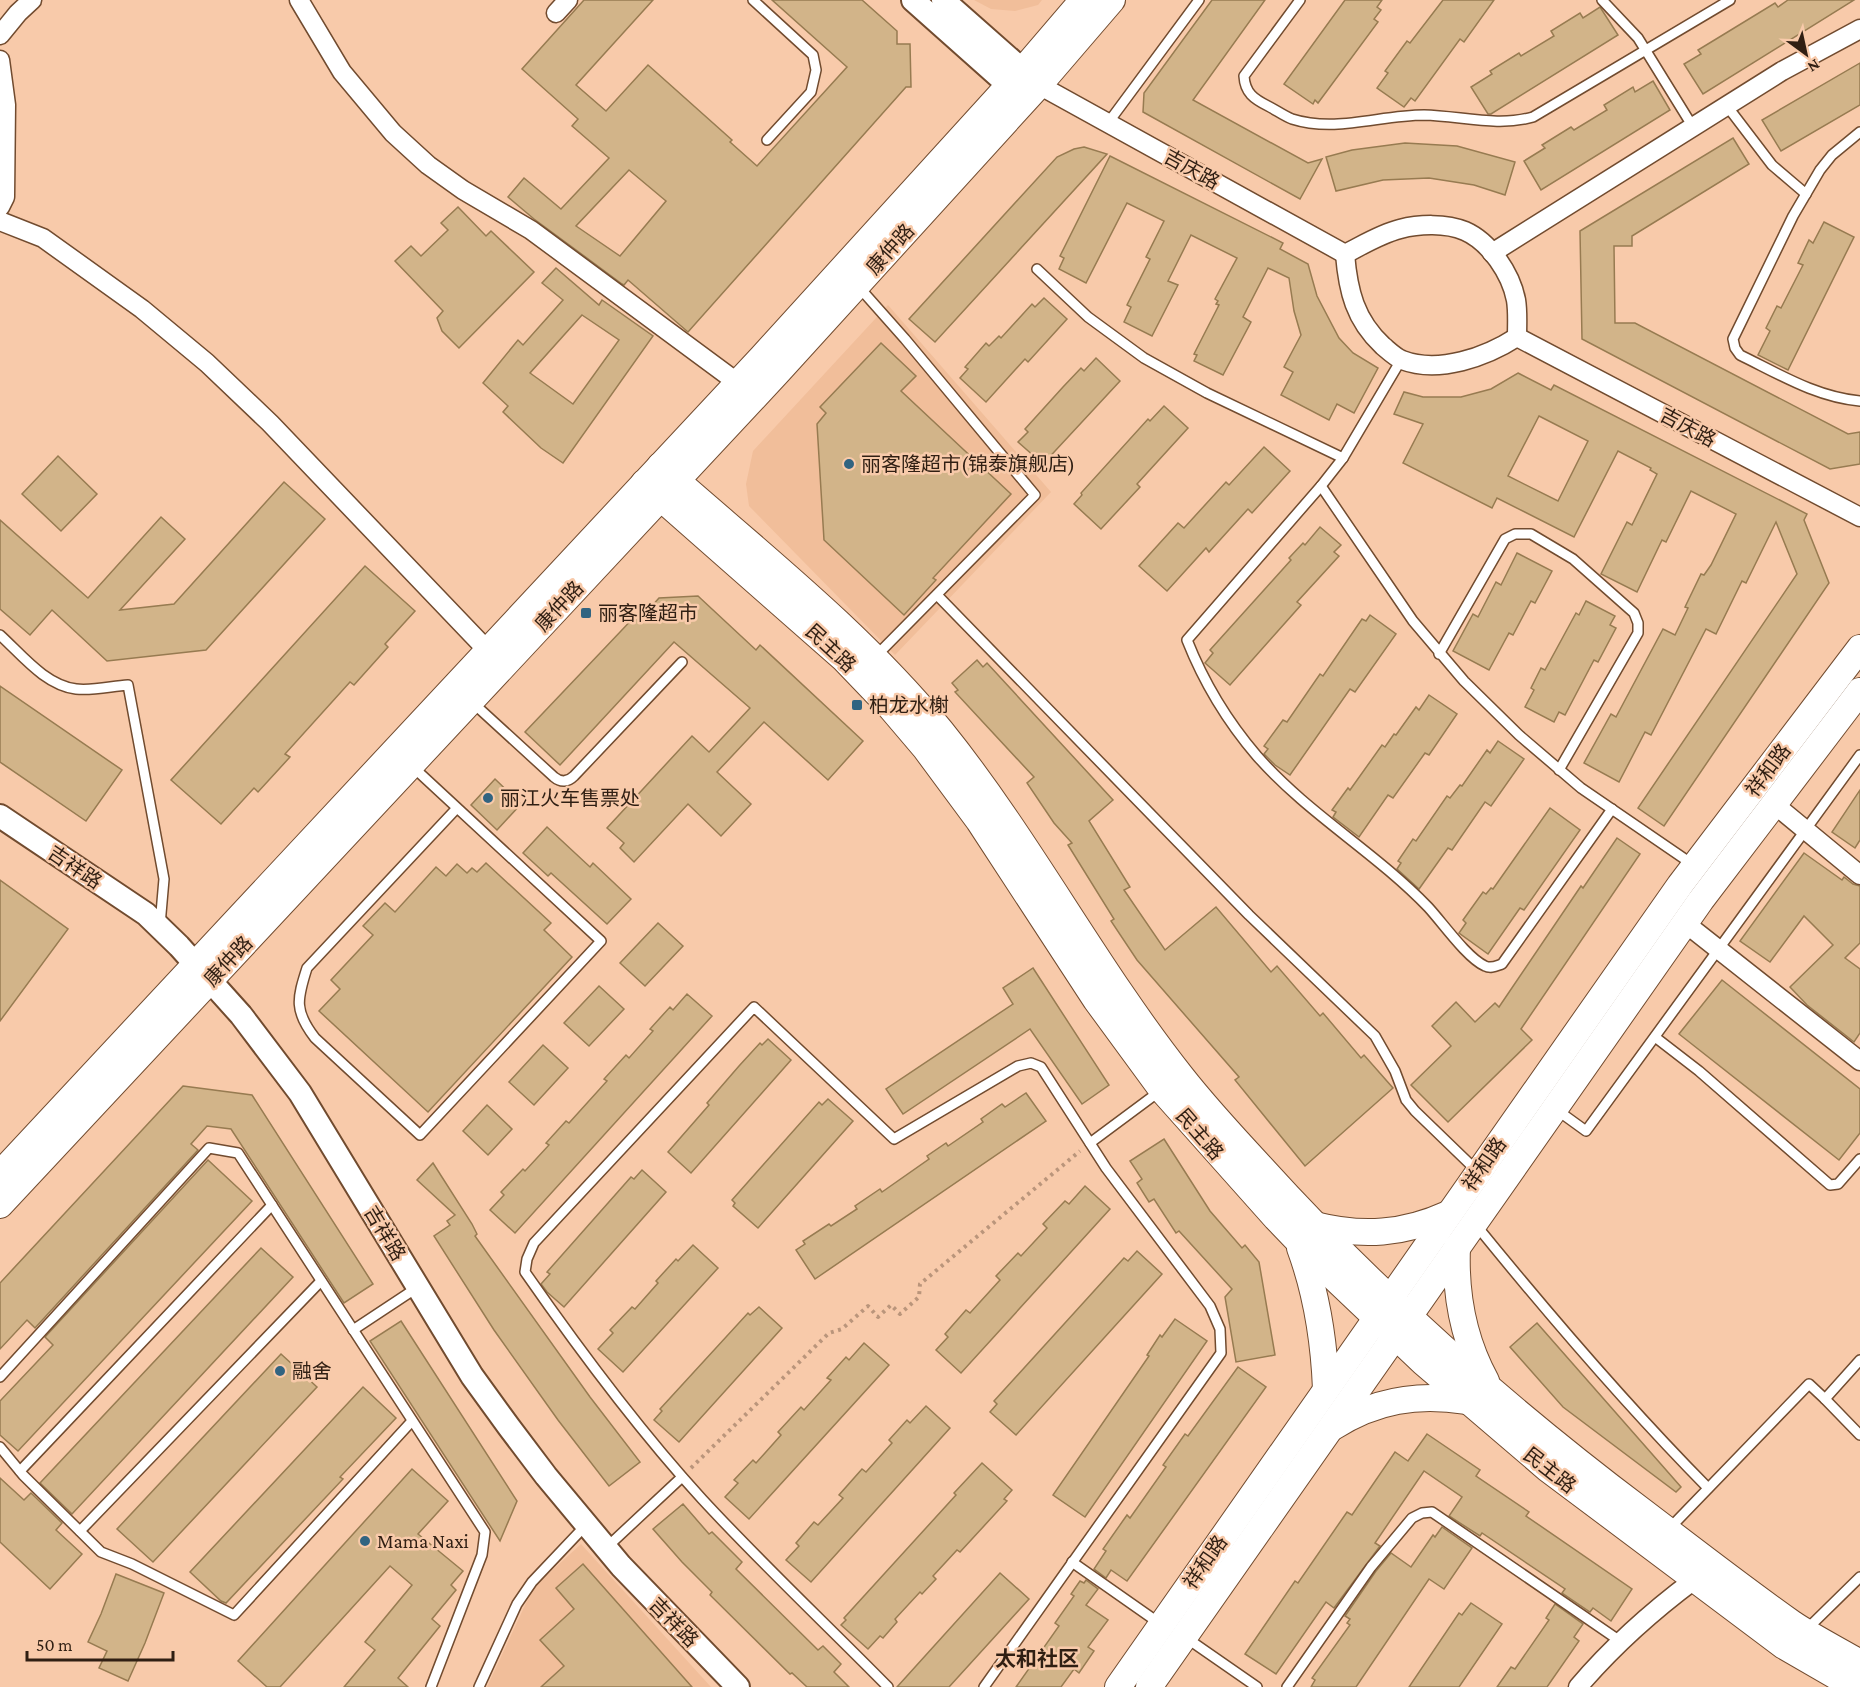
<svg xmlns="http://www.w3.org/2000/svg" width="1860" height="1687" font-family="'Crimson Pro','Noto Sans SC',serif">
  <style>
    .built { fill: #f1be9a }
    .building { fill: #d2b489; stroke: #977b51; stroke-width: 1.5; fill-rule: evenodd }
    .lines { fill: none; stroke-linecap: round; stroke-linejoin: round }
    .service-casing { stroke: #714b2f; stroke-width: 12 }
    .minor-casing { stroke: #714b2f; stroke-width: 21 }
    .tertiary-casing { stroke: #714b2f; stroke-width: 26 }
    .secondary-casing { stroke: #714b2f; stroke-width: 28 }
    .path { stroke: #ba957b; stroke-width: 4; stroke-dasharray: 3 4.5; stroke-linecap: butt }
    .service { stroke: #fff; stroke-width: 9 }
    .minor { stroke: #fff; stroke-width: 18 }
    .tertiary { stroke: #fff; stroke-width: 22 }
    .secondary { stroke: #fff; stroke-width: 26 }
    .poi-dot { fill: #316481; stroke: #f8caaa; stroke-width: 2 }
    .labels { text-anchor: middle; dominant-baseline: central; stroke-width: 5; stroke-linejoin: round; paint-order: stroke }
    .street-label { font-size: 20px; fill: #301f13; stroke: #f8caaa }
    .poi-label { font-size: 20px; fill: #301f13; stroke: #f8caaa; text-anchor: start }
    .neighbourhood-label { font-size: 21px; font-weight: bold; fill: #301f13; stroke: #f8caaa }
  </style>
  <rect width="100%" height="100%" fill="#f8caaa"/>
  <g class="built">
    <polygon points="974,0 1042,0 1038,5 1015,11 991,9"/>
    <polygon points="888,305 1051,492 895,655 749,506 746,484 753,451"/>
    <polygon points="581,1544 711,1687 487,1687 533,1588"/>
  </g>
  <g class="building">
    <path d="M584,0H653L576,85L606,111L648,65L732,140L730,142L757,166L847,67L772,0H862L897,31V44H910L911,87H906L688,332L628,280L624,285L622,284L534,219L508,197L524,178L561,209L609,158L572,126L578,119L522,69ZM629,170L666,201L620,256L576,226Z"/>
    <polygon points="1212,0 1265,0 1193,100 1308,163 1322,159 1300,199 1143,112 1144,93"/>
    <polygon points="1345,0 1382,0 1377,7 1381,10 1374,19 1378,22 1318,103 1315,100 1313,104 1284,84"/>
    <polygon points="1443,0 1494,0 1464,42 1460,39 1415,101 1411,98 1404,107 1377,88 1388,73 1385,71 1407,41 1410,43"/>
    <polygon points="1788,0 1854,0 1703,94 1684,64 1701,54 1698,50 1726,33 1775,3 1778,7"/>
    <polygon points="1600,7 1618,35 1491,114 1488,114 1471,87 1492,74 1490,71 1519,53 1521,56 1554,36 1551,31 1580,13 1583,18"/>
    <polygon points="1860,63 1860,105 1781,151 1762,120"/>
    <polygon points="1653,81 1670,110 1541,190 1524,161 1545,148 1542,145 1571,127 1574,130 1607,110 1604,105 1633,87 1635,92"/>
    <polygon points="1733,138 1749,164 1632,236 1632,246 1614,246 1615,323 1635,323 1848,434 1860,432 1860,464 1830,469 1582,339 1580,231"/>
    <polygon points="1405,143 1457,146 1515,162 1505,195 1474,185 1429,178 1383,180 1336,191 1326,157 1352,150"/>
    <polygon points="1084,147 1107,154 935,342 909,319 1057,157 1074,149"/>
    <polygon points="1110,156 1283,243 1280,249 1308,264 1317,296 1339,338 1353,353 1378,368 1354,413 1337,404 1329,420 1281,395 1293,372 1284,367 1301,335 1294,311 1289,278 1268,268 1243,317 1251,322 1223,375 1194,361 1197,355 1194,354 1219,305 1216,304 1218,301 1215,299 1237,258 1191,235 1168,281 1178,285 1152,336 1124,322 1131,307 1127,305 1150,259 1146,257 1164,221 1127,203 1086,283 1059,269 1064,258 1060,256"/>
    <polygon points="458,207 486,236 491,231 534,272 459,348 442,331 437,318 443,311 395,261 411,246 421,256 448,230 441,223"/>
    <polygon points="1824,222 1854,237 1788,370 1758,355 1770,331 1766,328 1777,306 1781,308 1803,265 1798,263 1809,240 1813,243"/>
    <path d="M556,268L599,305L602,300L653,336L563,463L541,448L503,412L508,406L483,383L518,340L523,345L563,300L542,283ZM582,315L619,340L573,404L530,373Z"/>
    <polygon points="1044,298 1067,319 1028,362 1025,359 986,402 960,378 968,369 965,367 986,343 989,346 999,336 1001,338 1032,304 1035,307"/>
    <polygon points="881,343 916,376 901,391 1011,494 933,578 936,580 904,615 824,540 817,424 826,413 820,407"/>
    <polygon points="1096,358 1120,381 1043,464 1018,442 1028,432 1025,429 1063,387 1081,368 1084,371"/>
    <path d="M1518,373L1551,390L1554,385L1807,514L1804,520L1829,583L1664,826L1638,808L1797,574L1776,522L1746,583L1742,581L1716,634L1706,629L1651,735L1645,732L1619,782L1584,763L1611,714L1616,717L1663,629L1675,635L1688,608L1685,607L1701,574L1704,575L1711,565L1736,514L1691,491L1666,542L1662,540L1637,592L1601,574L1627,522L1632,525L1657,474L1650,470L1651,468L1618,451L1574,537L1497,498L1492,508L1403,463L1423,424L1394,414L1404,392L1423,397H1461L1491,389ZM1539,416L1588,441L1558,501L1508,476Z"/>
    <polygon points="1164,406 1188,428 1137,484 1140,487 1101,529 1074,504 1082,495 1081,493 1148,419 1150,421"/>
    <polygon points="1264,447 1290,471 1252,513 1248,509 1209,552 1206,548 1167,591 1139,566 1178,523 1184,528 1226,482 1229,485"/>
    <polygon points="58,456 97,494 61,531 22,494"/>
    <polygon points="284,482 325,519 206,650 107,661 52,610 30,635 0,609 0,520 88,598 161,517 185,539 120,610 174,604"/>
    <polygon points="1320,527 1341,545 1334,552 1339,556 1297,602 1301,605 1230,685 1205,663 1213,653 1210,650 1291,560 1289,558 1303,543 1305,545"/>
    <polygon points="1517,553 1552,571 1535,603 1531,601 1513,635 1509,633 1489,670 1453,651 1473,614 1478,617 1496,582 1501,585"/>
    <polygon points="365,566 415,611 385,644 388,647 354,685 350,682 285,754 290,757 258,792 254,788 221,824 171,780"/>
    <polygon points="698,596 756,650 760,645 863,741 828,780 764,722 717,772 751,804 721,836 688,804 634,862 620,848 624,843 607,828 692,736 709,752 750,708 674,642 560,765 525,732 639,612 643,616 659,598"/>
    <polygon points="1586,601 1615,616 1610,625 1616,628 1598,662 1594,660 1565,715 1559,712 1554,722 1525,707 1534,690 1531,688 1541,668 1545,670 1576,613 1579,615"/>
    <polygon points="1370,615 1396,634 1355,692 1350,689 1290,775 1275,765 1264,754 1268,749 1264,746 1283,720 1287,722 1320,674 1323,676 1362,619 1366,621"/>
    <polygon points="977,660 983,667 987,663 1113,800 1089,821 1130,887 1124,890 1165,950 1216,907 1271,972 1277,966 1320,1016 1323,1013 1361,1058 1364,1055 1393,1088 1305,1166 1235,1080 1239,1077 1137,960 1111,921 1114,919 1068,845 1072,843 1054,823 1027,783 1034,777 955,692 958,690 952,683"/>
    <polygon points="0,686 122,770 86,821 0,762"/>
    <polygon points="1429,695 1457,714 1429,755 1425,753 1393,798 1388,795 1359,837 1333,817 1336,812 1332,810 1348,788 1350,790 1382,745 1385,747 1394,734 1396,735 1416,707 1419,710"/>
    <polygon points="1498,741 1524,759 1491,806 1485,802 1452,850 1448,848 1419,889 1397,869 1401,863 1398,861 1413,839 1416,841 1447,796 1450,798 1460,785 1462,786 1487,750 1490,753"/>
    <polygon points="495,779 521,804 497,830 471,805"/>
    <polygon points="1860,790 1860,840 1855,848 1832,832"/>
    <polygon points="1550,808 1580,830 1524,910 1520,908 1488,954 1459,933 1466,923 1463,920 1483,892 1486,894 1491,888 1493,889"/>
    <polygon points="547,827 590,867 593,863 631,899 607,924 551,873 548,876 523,853"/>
    <polygon points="1617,838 1640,854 1521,1029 1532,1040 1448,1122 1411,1085 1451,1046 1432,1026 1456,1002 1475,1022 1495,1003 1499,1007 1581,886 1583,888"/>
    <polygon points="1804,853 1842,880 1844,877 1853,884 1860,886 1860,943 1845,958 1860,969 1860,1033 1854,1042 1807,1005 1790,987 1833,945 1804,916 1770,962 1740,941"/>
    <polygon points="486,863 551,923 544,930 572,957 428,1112 319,1011 340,989 331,980 373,935 363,926 385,903 395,912 436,867 446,876 457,864 467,873 472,868 477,872"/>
    <polygon points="0,880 68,929 0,1021"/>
    <polygon points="658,923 683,946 645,986 620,963"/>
    <polygon points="1033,968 1109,1085 1082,1104 1030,1029 903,1114 886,1089 1013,1004 1003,988"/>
    <polygon points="1722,980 1860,1089 1860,1133 1839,1160 1679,1034"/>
    <polygon points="599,986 624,1009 589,1046 564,1023"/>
    <polygon points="687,994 712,1016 515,1233 490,1210 504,1195 501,1192 523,1169 525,1171 549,1145 546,1143 566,1121 569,1123 607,1081 604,1079 626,1055 629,1058 653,1031 650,1029 670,1007 673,1010"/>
    <polygon points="768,1039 791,1060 691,1173 668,1152 709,1105 707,1103 739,1066 760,1043 762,1045"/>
    <polygon points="543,1045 568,1068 534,1105 509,1082"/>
    <polygon points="183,1086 252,1095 373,1284 344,1303 231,1129 207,1126 191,1144 198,1150 35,1328 27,1320 0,1349 0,1283"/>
    <polygon points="1026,1093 1046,1121 815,1279 796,1250 805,1244 803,1241 829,1224 831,1226 857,1209 855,1206 880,1189 882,1192 929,1159 927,1156 946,1143 948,1146 983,1122 981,1119 1002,1104 1005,1107"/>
    <polygon points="828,1099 853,1121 758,1228 733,1206 735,1203 732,1200 819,1102 822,1105"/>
    <polygon points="487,1105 512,1129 488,1155 463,1131"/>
    <polygon points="1164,1139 1210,1211 1242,1248 1245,1245 1259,1262 1275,1355 1236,1362 1225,1297 1232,1289 1179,1231 1176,1233 1154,1199 1149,1202 1137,1183 1142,1179 1130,1161"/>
    <polygon points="208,1160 252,1201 18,1451 0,1435 0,1401 53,1345 45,1337"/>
    <polygon points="433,1163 472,1224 477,1234 475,1236 590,1397 640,1462 609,1486 558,1420 494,1330 434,1236 450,1225 447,1221 455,1215 417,1180"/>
    <polygon points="642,1170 666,1192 564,1307 547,1292 541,1284 550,1274 547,1272 631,1177 634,1179"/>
    <polygon points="1085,1186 1110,1209 961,1373 936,1350 948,1337 945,1334 966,1310 970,1313 1000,1280 996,1276 1018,1253 1021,1256 1047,1228 1043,1224 1065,1201 1069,1204"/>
    <polygon points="693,1245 718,1268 623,1372 598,1349 613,1333 610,1330 632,1307 635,1309 658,1283 656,1281 676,1259 678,1261"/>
    <polygon points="261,1248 293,1277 72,1514 40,1483"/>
    <polygon points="1137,1251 1162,1274 1016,1435 990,1412 997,1404 994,1401 1124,1258 1128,1261"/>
    <polygon points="759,1307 782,1328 679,1442 654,1420 662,1411 660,1409 748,1313 750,1315"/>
    <polygon points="1175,1319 1207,1341 1085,1517 1053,1495 1149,1356 1147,1355 1160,1335 1162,1337"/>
    <polygon points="401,1321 517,1501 500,1541 370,1341"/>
    <polygon points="1537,1323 1681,1487 1676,1492 1563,1407 1510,1347"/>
    <polygon points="864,1343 889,1365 749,1519 725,1497 738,1483 734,1480 753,1460 756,1463 781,1435 778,1432 801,1407 804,1410 831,1380 827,1378 846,1357 849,1360"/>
    <polygon points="281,1354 317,1387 153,1562 117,1529"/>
    <polygon points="1238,1367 1266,1387 1127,1581 1111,1570 1106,1578 1094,1569 1106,1551 1103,1549 1127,1515 1130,1518 1166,1467 1163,1465 1185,1434 1188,1436"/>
    <polygon points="363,1387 396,1418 340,1477 343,1479 226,1603 221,1601 190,1572"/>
    <polygon points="926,1406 950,1428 811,1582 786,1560 799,1546 796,1543 814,1522 818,1525 843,1498 839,1495 862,1469 866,1472 892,1443 889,1440 907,1420 910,1423"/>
    <polygon points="1427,1434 1480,1470 1476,1476 1529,1512 1526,1516 1632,1589 1611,1621 1593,1608 1590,1612 1562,1593 1565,1589 1482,1533 1480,1536 1449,1516 1462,1497 1424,1471 1375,1543 1380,1546 1334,1608 1326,1602 1276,1674 1245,1654 1295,1581 1298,1583 1347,1512 1352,1515 1395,1452 1408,1461"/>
    <polygon points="982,1463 1012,1490 1004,1499 1007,1501 960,1552 957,1550 933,1576 936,1579 922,1594 920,1592 895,1619 897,1622 883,1638 880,1636 868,1649 841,1625 846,1620 844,1618 956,1495 954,1493"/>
    <polygon points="412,1469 448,1501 418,1534 463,1571 451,1585 456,1590 432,1619 440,1626 398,1678 408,1687 344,1687 375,1650 365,1642 412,1585 390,1566 280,1687 267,1687 238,1661"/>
    <polygon points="0,1478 24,1500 31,1493 62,1523 56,1530 82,1554 50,1589 0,1542"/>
    <polygon points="683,1504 709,1534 712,1532 742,1562 736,1569 818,1650 823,1646 841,1664 834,1672 849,1687 807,1687 792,1673 790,1674 710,1595 712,1592 682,1562 653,1529"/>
    <polygon points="1442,1527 1472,1548 1444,1589 1429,1579 1356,1687 1311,1687 1315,1680 1312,1678 1350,1625 1347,1623 1350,1619 1345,1616 1376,1571 1391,1553 1411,1567 1433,1535 1435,1537"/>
    <polygon points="583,1564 692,1687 541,1687 564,1666 540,1640 574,1609 556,1588"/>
    <polygon points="1000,1573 1029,1599 949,1687 897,1687"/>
    <polygon points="116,1574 164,1593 145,1643 128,1681 99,1668 107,1651 88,1642 101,1614"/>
    <polygon points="1086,1580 1098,1589 1086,1605 1108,1620 1088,1647 1094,1651 1079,1673 1074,1669 1061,1687 1016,1687 1059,1626 1055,1623 1074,1596 1071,1594 1080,1581 1084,1583"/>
    <polygon points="1471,1603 1502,1624 1459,1687 1409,1687 1459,1613 1462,1615"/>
    <polygon points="1555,1604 1583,1624 1574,1637 1579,1641 1547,1687 1497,1687 1511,1667 1515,1669 1549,1620 1546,1618"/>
  </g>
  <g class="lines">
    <g class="service-casing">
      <g id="service">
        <polyline points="753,0 813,55 816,70 811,92 767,140"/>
        <path d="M1300,0L1244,76C1245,93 1254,99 1268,106C1276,110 1284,116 1292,119C1336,133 1380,115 1424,115C1461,116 1498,127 1533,117L1730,0"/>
        <polyline points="1602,0 1638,38 1693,127"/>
        <polyline points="1727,106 1772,165 1806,194"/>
        <polyline points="1108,123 1199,0"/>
        <path d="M1860,132L1832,155L1820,170L1793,216L1733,339L1735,348L1740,355C1779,374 1816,397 1860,401"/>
        <polyline points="1037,269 1088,317 1144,358 1207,393 1343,458"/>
        <polyline points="858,286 905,339 1035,495 875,657"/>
        <path d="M1401,360L1343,458L1321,486L1187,640C1204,683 1227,721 1257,756C1308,814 1375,852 1428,907C1442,922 1467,958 1485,966C1491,969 1496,966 1502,964L1612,809"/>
        <polyline points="1321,486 1413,621 1464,681 1519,735 1581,788 1692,864"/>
        <polyline points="937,595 1249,915 1375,1036 1395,1071 1406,1100 1415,1111 1476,1170"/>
        <path d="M0,635C22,655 45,685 76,689C93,691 112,686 128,685L164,879L160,925"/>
        <polyline points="1439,654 1505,539 1515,534 1531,534 1573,559 1634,613 1638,623 1638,633 1559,770"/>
        <path d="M472,702L554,777C561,783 568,782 574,776L682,662"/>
        <path d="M413,767L601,941L420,1135L315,1038C294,1011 297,999 307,968L457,808"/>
        <polyline points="1655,1037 1699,1071 1830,1185 1838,1184 1860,1159"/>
        <polyline points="1557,1110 1586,1131 1860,755"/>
        <polyline points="1090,1143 1160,1091"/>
        <path d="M1476,1225C1550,1316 1626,1405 1708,1488"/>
        <polyline points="353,1330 418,1287"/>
        <polyline points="0,1377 209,1148 238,1153 485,1532 482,1555 431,1687"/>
        <polyline points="1825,1399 1860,1435"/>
        <polyline points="0,1447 23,1475 101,1552 132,1564 234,1615 412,1421"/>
        <polyline points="20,1471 272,1205"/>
        <polyline points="1668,1530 1809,1384 1825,1399 1860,1360"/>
        <polyline points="80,1531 321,1281"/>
        <polyline points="606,1548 682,1477"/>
        <polyline points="1072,1562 1159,1623"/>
        <polyline points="1806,1630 1860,1577"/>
        <polyline points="1185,1637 1257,1687"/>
        <polyline points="479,1687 517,1604 532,1582 586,1525"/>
        <path d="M888,1687C826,1624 761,1563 702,1499C637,1428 580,1351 525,1272L527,1259L534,1243L754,1007L894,1139L1018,1066L1031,1063L1041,1067L1106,1168L1210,1306L1220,1329L1221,1353L984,1687"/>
        <polyline points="1287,1687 1371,1567 1412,1518 1422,1513 1432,1512 1620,1641"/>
      </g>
    </g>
    <g class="minor-casing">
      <g id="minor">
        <polyline points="299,0 342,72 393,133 428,165 463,190 531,230 738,383"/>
        <polyline points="556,13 568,0"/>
        <polyline points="0,35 18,13 32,0"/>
        <polyline points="0,60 6,105 5,197 0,207"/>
        <polyline points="1039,85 1345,254"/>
        <polyline points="0,221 43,238 142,309 207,363 270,423 488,651"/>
        <polyline points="1492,253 1782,71 1860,29"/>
        <path d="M1345,254C1363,245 1380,234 1400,229C1419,224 1446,223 1465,231C1490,242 1511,274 1516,300C1518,312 1517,325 1517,337"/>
        <path d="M1345,254C1348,291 1355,320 1383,346C1389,351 1395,357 1402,360C1439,374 1486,357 1517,337"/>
        <polyline points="1517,337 1860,517"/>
        <polyline points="1774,804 1860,875"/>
        <polyline points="1685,923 1860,1061"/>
        <path d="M1578,1687C1613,1646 1651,1612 1694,1580"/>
      </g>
    </g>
    <g class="tertiary-casing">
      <g id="tertiary">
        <polyline points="913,0 1022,97"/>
        <polyline points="943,0 1037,83"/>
        <polyline points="0,816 146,914 179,946 241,1015 300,1093 472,1376 509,1427 546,1476 621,1566 738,1687"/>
      </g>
    </g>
    <g class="secondary-casing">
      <g id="secondary">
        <path d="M660,466C756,551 859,631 941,731C1029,840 1094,966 1181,1076C1206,1108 1233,1137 1260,1166C1376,1294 1504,1407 1642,1511C1692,1549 1742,1588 1793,1624C1814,1638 1838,1650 1860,1663"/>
        <polyline points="644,483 844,659 891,708 925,748 979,821 1096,1000 1162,1090 1276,1218 1324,1268 1423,1362 1548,1469 1784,1646 1855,1687"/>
        <polyline points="0,1174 762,357 1023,70 1083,0"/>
        <polyline points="0,1205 778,372 1039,85 1112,0"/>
        <path d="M1315,1225C1362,1237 1404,1234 1448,1214"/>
        <path d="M1457,1247C1455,1294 1463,1339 1486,1381"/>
        <path d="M1300,1248C1317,1294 1324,1340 1326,1389"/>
        <path d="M1333,1427C1375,1400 1418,1393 1466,1401"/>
        <polyline points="1118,1687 1680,885 1860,648"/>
        <polyline points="1149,1687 1701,900 1860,691"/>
      </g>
    </g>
    <polyline class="path" points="691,1468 829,1333 842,1329 868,1306 878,1317 891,1305 900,1314 919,1297 920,1284 1080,1151"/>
    <use href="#service" class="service"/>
    <use href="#minor" class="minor"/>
    <use href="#tertiary" class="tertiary"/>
    <use href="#secondary" class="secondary"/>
  </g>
  <g class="poi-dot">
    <circle cx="849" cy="464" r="6"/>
    <rect x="580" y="607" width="12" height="12" rx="3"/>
    <rect x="851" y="699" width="12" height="12" rx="3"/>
    <circle cx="488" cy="798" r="6"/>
    <circle cx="280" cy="1371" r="6"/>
    <circle cx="365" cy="1541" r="6"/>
  </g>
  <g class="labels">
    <g class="street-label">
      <text transform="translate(1192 169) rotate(29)">吉庆路</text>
      <text transform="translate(890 249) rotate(-48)">康仲路</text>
      <text transform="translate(1688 427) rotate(28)">吉庆路</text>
      <text transform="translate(559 606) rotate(-47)">康仲路</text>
      <text transform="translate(831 648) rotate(43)">民主路</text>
      <text transform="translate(1768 770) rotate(-53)">祥和路</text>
      <text transform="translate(75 867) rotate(34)">吉祥路</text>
      <text transform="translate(228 961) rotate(-47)">康仲路</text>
      <text transform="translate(1200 1134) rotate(49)">民主路</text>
      <text transform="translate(1484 1164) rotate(-55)">祥和路</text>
      <text transform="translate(385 1233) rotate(59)">吉祥路</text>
      <text transform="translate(1550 1470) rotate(38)">民主路</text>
      <text transform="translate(1205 1562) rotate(-55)">祥和路</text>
      <text transform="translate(674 1622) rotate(46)">吉祥路</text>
    </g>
    <g class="poi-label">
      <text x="861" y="464">丽客隆超市(锦泰旗舰店)</text>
      <text x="598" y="613">丽客隆超市</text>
      <text x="869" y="705">柏龙水榭</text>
      <text x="500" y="798">丽江火车售票处</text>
      <text x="292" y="1371">融舍</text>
      <text x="377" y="1541">Mama Naxi</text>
    </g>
    <g class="neighbourhood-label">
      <text x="1037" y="1659">太和社区</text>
    </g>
  </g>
  <g transform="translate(1806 54) rotate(147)" stroke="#f8caaa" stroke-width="4.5" paint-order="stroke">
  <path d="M0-4.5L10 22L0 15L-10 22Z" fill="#301f13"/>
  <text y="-9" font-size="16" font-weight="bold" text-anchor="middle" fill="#301f13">N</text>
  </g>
  <path d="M27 1651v9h146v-9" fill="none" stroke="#301f13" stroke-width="3"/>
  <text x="36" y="1651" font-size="18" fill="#301f13" stroke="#f8caaa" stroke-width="4.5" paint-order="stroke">50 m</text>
</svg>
